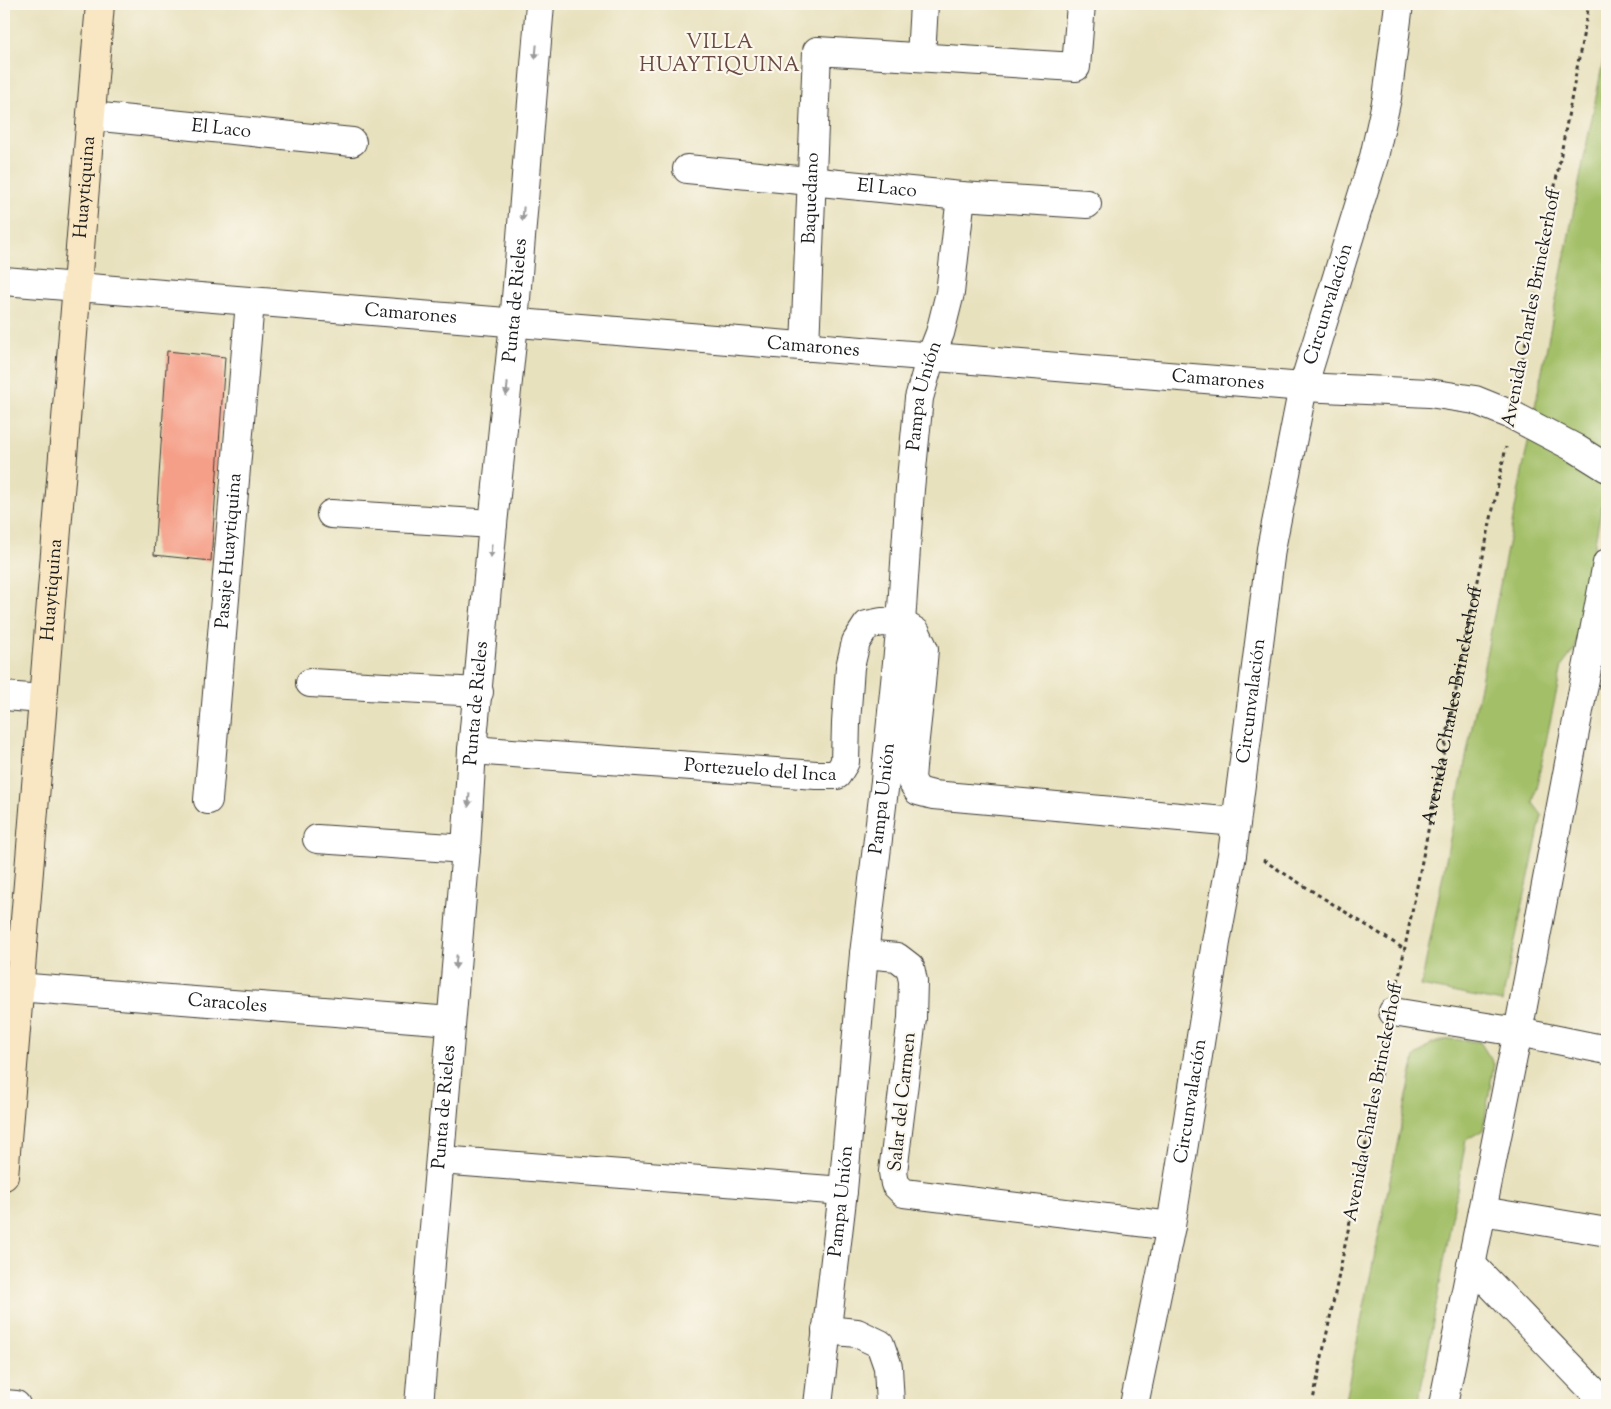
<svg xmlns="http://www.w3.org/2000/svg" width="1611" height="1409" font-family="'Sorts Mill Goudy',serif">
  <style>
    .green { fill: #a3bf67; stroke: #606e42 }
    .building { fill: #f59f88 }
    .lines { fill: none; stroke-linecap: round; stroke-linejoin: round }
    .minor-casing { stroke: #3b3a34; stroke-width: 30 }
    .tertiary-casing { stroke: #3b3a34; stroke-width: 30 }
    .secondary-casing { stroke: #3b3a34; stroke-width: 30 }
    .path { stroke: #3b3a34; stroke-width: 3; stroke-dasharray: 4 4; stroke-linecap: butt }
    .minor { stroke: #fff; stroke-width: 28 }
    .tertiary { stroke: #fff; stroke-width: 28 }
    .secondary { stroke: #f9e7c3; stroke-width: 28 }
    .oneway { fill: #999 }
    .labels { text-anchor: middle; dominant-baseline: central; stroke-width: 4.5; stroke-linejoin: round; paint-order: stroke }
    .street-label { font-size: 19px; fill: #1c1c1c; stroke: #fbf7ec }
    .neighbourhood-label { font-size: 20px; letter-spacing: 1px; fill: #684a42; stroke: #fbf7ec }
  </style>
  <rect width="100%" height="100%" fill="#fbf7ec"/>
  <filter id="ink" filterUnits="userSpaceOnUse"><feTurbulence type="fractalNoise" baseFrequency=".02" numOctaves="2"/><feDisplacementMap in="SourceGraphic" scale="10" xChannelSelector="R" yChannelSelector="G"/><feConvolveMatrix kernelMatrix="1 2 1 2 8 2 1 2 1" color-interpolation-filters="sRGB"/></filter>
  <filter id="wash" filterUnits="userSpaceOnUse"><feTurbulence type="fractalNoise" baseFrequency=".0096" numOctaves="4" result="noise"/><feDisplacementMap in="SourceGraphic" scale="20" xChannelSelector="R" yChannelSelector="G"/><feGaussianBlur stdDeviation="1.12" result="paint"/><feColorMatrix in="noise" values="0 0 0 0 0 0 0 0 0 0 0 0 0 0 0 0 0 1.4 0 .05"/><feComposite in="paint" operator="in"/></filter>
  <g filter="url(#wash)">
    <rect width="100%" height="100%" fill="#e8e1be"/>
    <g class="green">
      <polygon points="1607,41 1607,478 1575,649 1562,666 1533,803 1542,815 1502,1002 1421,986"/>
      <polygon points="1450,1039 1480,1042 1494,1064 1483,1130 1466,1140 1418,1405 1344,1405 1415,1057 1432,1043"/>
    </g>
    <g id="blocks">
      <polygon class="building" points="167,351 225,357 211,561 154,555"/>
    </g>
  </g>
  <g filter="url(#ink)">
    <use href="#blocks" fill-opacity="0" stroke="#3b3a34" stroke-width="1"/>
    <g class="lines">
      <g class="minor-casing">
        <g id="minor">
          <polyline points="921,57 924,4"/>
          <path id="s2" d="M91,116L352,142"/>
          <path id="s3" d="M687,169L961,196L1087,204"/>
          <path id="s4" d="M4,281L1303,387L1429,393L1475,400L1512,415L1575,448L1607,468"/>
          <path id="s5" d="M805,347L817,51L1076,67L1081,4"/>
          <polyline points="331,514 493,524"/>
          <polyline points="310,683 479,692"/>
          <polyline points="4,696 43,699"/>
          <path id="s6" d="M472,750L816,775H837L845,762L846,723L850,667L856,642L867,625L882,622L901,623L916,632L924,649L921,684L912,766L911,780L918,791L933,795L1236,822"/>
          <path id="s7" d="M208,800L250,302"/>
          <polyline points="317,839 466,849"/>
          <polyline points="864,954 897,957 910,967 913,981 912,1018 893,1172 895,1184 904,1193 1171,1226"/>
          <path id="s8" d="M4,986L451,1021"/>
          <polyline points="1393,1012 1518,1032 1607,1050"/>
          <polyline points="440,1160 843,1191"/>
          <polyline points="1482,1211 1607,1232"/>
          <polyline points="1471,1264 1607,1405"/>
          <polyline points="826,1330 857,1333 880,1344 888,1367 890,1405"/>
          <polyline points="4,1404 16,1405"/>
          <path id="s9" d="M818,1405L843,1191L864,954L885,781L901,623L910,489L919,398L931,356L940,333L950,293L961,196"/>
          <polyline points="1443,1405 1518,1032 1607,563"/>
        </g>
      </g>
      <g class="tertiary-casing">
        <g id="tertiary">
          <path id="s10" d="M419,1405L466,849L472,750L493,524L514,323L540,4"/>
          <path id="s11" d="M1134,1405L1171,1226L1216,942L1232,855L1271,549L1303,387L1374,157L1387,98L1399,4"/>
        </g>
      </g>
      <g class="secondary-casing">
        <g id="secondary">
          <path id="s12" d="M4,1176L100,4"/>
        </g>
      </g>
      <g class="path">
        <polyline points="1518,384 1589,4"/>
        <polyline points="1263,860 1404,949"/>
        <path id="s1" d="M1398,982L1472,609L1506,447"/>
        <polyline points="1312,1405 1387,1042"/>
      </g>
      <use href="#minor" class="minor"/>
      <use href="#tertiary" class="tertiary"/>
      <use href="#secondary" class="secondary"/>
    </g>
    <defs><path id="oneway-solid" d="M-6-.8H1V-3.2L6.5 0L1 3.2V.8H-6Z" transform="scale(1.25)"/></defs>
    <g class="oneway">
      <use href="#oneway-solid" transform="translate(536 52) rotate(95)"/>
      <use href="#oneway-solid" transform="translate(523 214) rotate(95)"/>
      <use href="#oneway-solid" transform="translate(507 389) rotate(96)"/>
      <use href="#oneway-solid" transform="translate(491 551) rotate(95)"/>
      <use href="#oneway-solid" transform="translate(469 800) rotate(94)"/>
      <use href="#oneway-solid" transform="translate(456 962) rotate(95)"/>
    </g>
  </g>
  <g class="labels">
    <g class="street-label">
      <text stroke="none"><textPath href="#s2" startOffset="131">El Laco</textPath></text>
      <text stroke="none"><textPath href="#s12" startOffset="992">Huaytiquina</textPath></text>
      <text stroke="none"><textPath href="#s3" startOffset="201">El Laco</textPath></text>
      <text stroke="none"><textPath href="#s5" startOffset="149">Baquedano</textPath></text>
      <text stroke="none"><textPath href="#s10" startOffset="1109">Punta de Rieles</textPath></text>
      <text stroke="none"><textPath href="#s11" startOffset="1119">Circunvalación</textPath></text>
      <text transform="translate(1532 308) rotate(-79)">Avenida Charles Brinckerhoff</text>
      <text stroke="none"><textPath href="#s4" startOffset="408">Camarones</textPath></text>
      <text stroke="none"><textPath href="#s4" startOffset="812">Camarones</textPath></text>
      <text stroke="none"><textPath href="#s4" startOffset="1218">Camarones</textPath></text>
      <text stroke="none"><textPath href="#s9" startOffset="1015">Pampa Unión</textPath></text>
      <text stroke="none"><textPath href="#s7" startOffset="250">Pasaje Huaytiquina</textPath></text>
      <text stroke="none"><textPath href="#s12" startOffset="588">Huaytiquina</textPath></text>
      <text stroke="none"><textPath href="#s11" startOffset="714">Circunvalación</textPath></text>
      <text stroke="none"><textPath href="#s10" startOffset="704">Punta de Rieles</textPath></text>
      <text stroke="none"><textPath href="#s1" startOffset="282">Avenida Charles Brinckerhoff</textPath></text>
      <text stroke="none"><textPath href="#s6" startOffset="289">Portezuelo del Inca</textPath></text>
      <text stroke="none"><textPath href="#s9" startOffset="610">Pampa Unión</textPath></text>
      <text stroke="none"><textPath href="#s8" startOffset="224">Caracoles</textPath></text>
      <text stroke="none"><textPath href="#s11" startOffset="309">Circunvalación</textPath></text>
      <text transform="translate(903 1102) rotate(-84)">Salar del Carmen</text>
      <text transform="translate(1374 1102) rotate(-79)">Avenida Charles Brinckerhoff</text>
      <text stroke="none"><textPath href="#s10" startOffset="299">Punta de Rieles</textPath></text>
      <text stroke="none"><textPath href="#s9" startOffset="205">Pampa Unión</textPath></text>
    </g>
    <g class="neighbourhood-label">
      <text x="720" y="43">VILLA<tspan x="720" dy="23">HUAYTIQUINA</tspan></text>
    </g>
  </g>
  <rect width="1611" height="1409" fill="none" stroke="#fbf7ec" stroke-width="20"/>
</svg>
